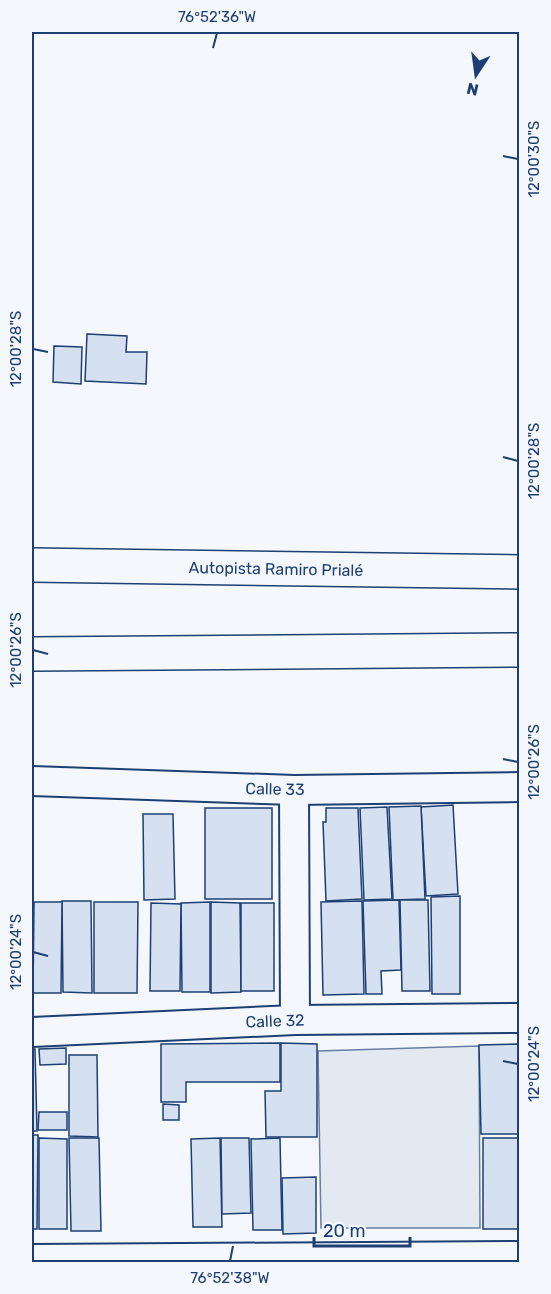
<svg xmlns="http://www.w3.org/2000/svg" width="551" height="1294" font-family="Rubik,sans-serif">
  <style>
    .green { fill: #e3e9f0; stroke: #687fa3; stroke-width: 1.5 }
    .building { fill: #d5e0f0; stroke: #1d3f73; stroke-width: 1.5 }
    .lines { fill: none; stroke-linecap: round; stroke-linejoin: round }
    .minor-casing { stroke: #1d3f73; stroke-width: 32 }
    .trunk-casing { stroke: #1d3f73; stroke-width: 36 }
    .minor { stroke: #f4f7fb; stroke-width: 28 }
    .trunk { stroke: #f4f7fb; stroke-width: 33 }
    .ticks { fill: none; stroke: #1d3f73; stroke-width: 2 }
    .labels { text-anchor: middle; dominant-baseline: central; stroke-width: 4.5; stroke-linejoin: round; paint-order: stroke }
    .street-label { font-size: 16px; fill: #1d3f73; stroke: #f4f7fb }
    .neatline { fill: none; stroke: #1d3f73; stroke-width: 2 }
    .ticks-label { font-size: 15px; text-anchor: middle; fill: #1d3f73 }
  </style>
  <rect width="100%" height="100%" fill="#f4f7fb"/>
  <polygon class="green" points="479,1046 480,1228 321,1228 318,1051"/>
  <g class="building">
    <polygon points="87,334 127,336 126,352 147,352 146,384 85,381"/>
    <polygon points="54,346 82,347 81,384 53,382"/>
    <polygon points="453,805 458,894 426,896 421,807"/>
    <polygon points="421,806 425,899 393,900 389,807"/>
    <polygon points="387,807 392,899 364,900 360,808"/>
    <rect x="205" y="808" width="67" height="91"/>
    <polygon points="326,808 358,808 362,899 326,901 323,822 326,822"/>
    <polygon points="143,814 173,814 175,899 144,900"/>
    <polygon points="460,896 460,994 432,994 431,897"/>
    <polygon points="399,900 401,970 381,971 382,994 366,994 363,901"/>
    <polygon points="400,900 428,900 430,991 402,991"/>
    <polygon points="62,901 91,901 92,993 63,992"/>
    <polygon points="362,901 364,994 323,995 321,902"/>
    <polygon points="34,902 62,902 61,993 33,993"/>
    <polygon points="94,902 138,902 137,993 94,993"/>
    <polygon points="210,902 210,992 182,992 181,903"/>
    <polygon points="211,902 240,903 241,992 211,993"/>
    <polygon points="151,903 181,904 180,991 150,991"/>
    <rect x="241" y="903" width="33" height="88"/>
    <polygon points="32,907 33,907 32,995"/>
    <polygon points="280,1043 280,1082 186,1082 186,1102 161,1102 161,1044"/>
    <polygon points="281,1043 317,1044 317,1137 266,1137 265,1091 281,1091"/>
    <polygon points="520,1044 520,1134 481,1134 479,1045"/>
    <polygon points="66,1048 66,1064 40,1065 39,1049"/>
    <polygon points="32,1049 35,1049 37,1131 32,1131"/>
    <polygon points="69,1055 97,1055 98,1137 69,1136"/>
    <polygon points="163,1104 179,1105 179,1120 163,1120"/>
    <polygon points="39,1112 67,1112 67,1130 38,1130"/>
    <polygon points="32,1135 38,1135 37,1229 32,1229"/>
    <polygon points="39,1138 67,1139 67,1229 39,1229"/>
    <polygon points="69,1138 99,1138 101,1231 71,1231"/>
    <polygon points="220,1138 222,1227 193,1227 191,1139"/>
    <polygon points="221,1138 249,1138 251,1213 222,1214"/>
    <polygon points="280,1138 282,1230 253,1230 251,1139"/>
    <polygon points="483,1138 519,1138 520,1229 483,1229"/>
    <polygon points="316,1177 316,1233 283,1234 282,1178"/>
  </g>
  <g class="lines">
    <g class="minor-casing">
      <g id="minor">
        <polyline points="32,781 294,790 520,787"/>
        <polyline points="294,790 295,1020"/>
        <polyline points="32,1032 295,1020 520,1018"/>
        <polyline points="32,1259 520,1256"/>
      </g>
    </g>
    <g class="trunk-casing">
      <g id="trunk">
        <polyline points="32,565 520,572"/>
        <polyline points="32,654 520,650"/>
      </g>
    </g>
    <use href="#minor" class="minor"/>
    <use href="#trunk" class="trunk"/>
  </g>
  <path class="ticks" d="M213,48L217,33M503,156L518,159M33,349L48,352M503,457L518,461M33,650L48,654M503,759L518,762M33,952L48,956M503,1061L518,1064M230,1261L233,1246"/>
  <g class="labels">
    <g class="street-label">
      <text transform="translate(276 569) rotate(1)">Autopista Ramiro Prialé</text>
      <text transform="translate(275 789) rotate(1)">Calle 33</text>
      <text transform="translate(275 1021) rotate(-2)">Calle 32</text>
    </g>
  </g>
  <rect width="551" height="1294" fill="none" stroke="#f4f7fb" stroke-width="66"/>
  <g transform="translate(476 75) rotate(193)" stroke="#f4f7fb" stroke-width="4.5" paint-order="stroke">
  <path d="M0-4.5L10 22L0 15L-10 22Z" fill="#1d3f73"/>
  <text y="-9" font-size="16" font-weight="bold" text-anchor="middle" fill="#1d3f73">N</text>
  </g>
  <path d="M314 1237v9h96v-9" fill="none" stroke="#1d3f73" stroke-width="3"/>
  <text x="323" y="1237" font-size="18" fill="#1d3f73" stroke="#f4f7fb" stroke-width="4.5" paint-order="stroke">20 m</text>
  <rect x="33" y="33" width="485" height="1228" class="neatline"/>
  <g class="ticks-label">
    <text x="217" y="22">76°52'36"W</text>
    <text transform="translate(534 159) rotate(-90)" y="5">12°00'30"S</text>
    <text transform="translate(16 349) rotate(-90)" y="5">12°00'28"S</text>
    <text transform="translate(534 461) rotate(-90)" y="5">12°00'28"S</text>
    <text transform="translate(16 650) rotate(-90)" y="5">12°00'26"S</text>
    <text transform="translate(534 762) rotate(-90)" y="5">12°00'26"S</text>
    <text transform="translate(16 952) rotate(-90)" y="5">12°00'24"S</text>
    <text transform="translate(534 1064) rotate(-90)" y="5">12°00'24"S</text>
    <text x="230" y="1283">76°52'38"W</text>
  </g>
</svg>
